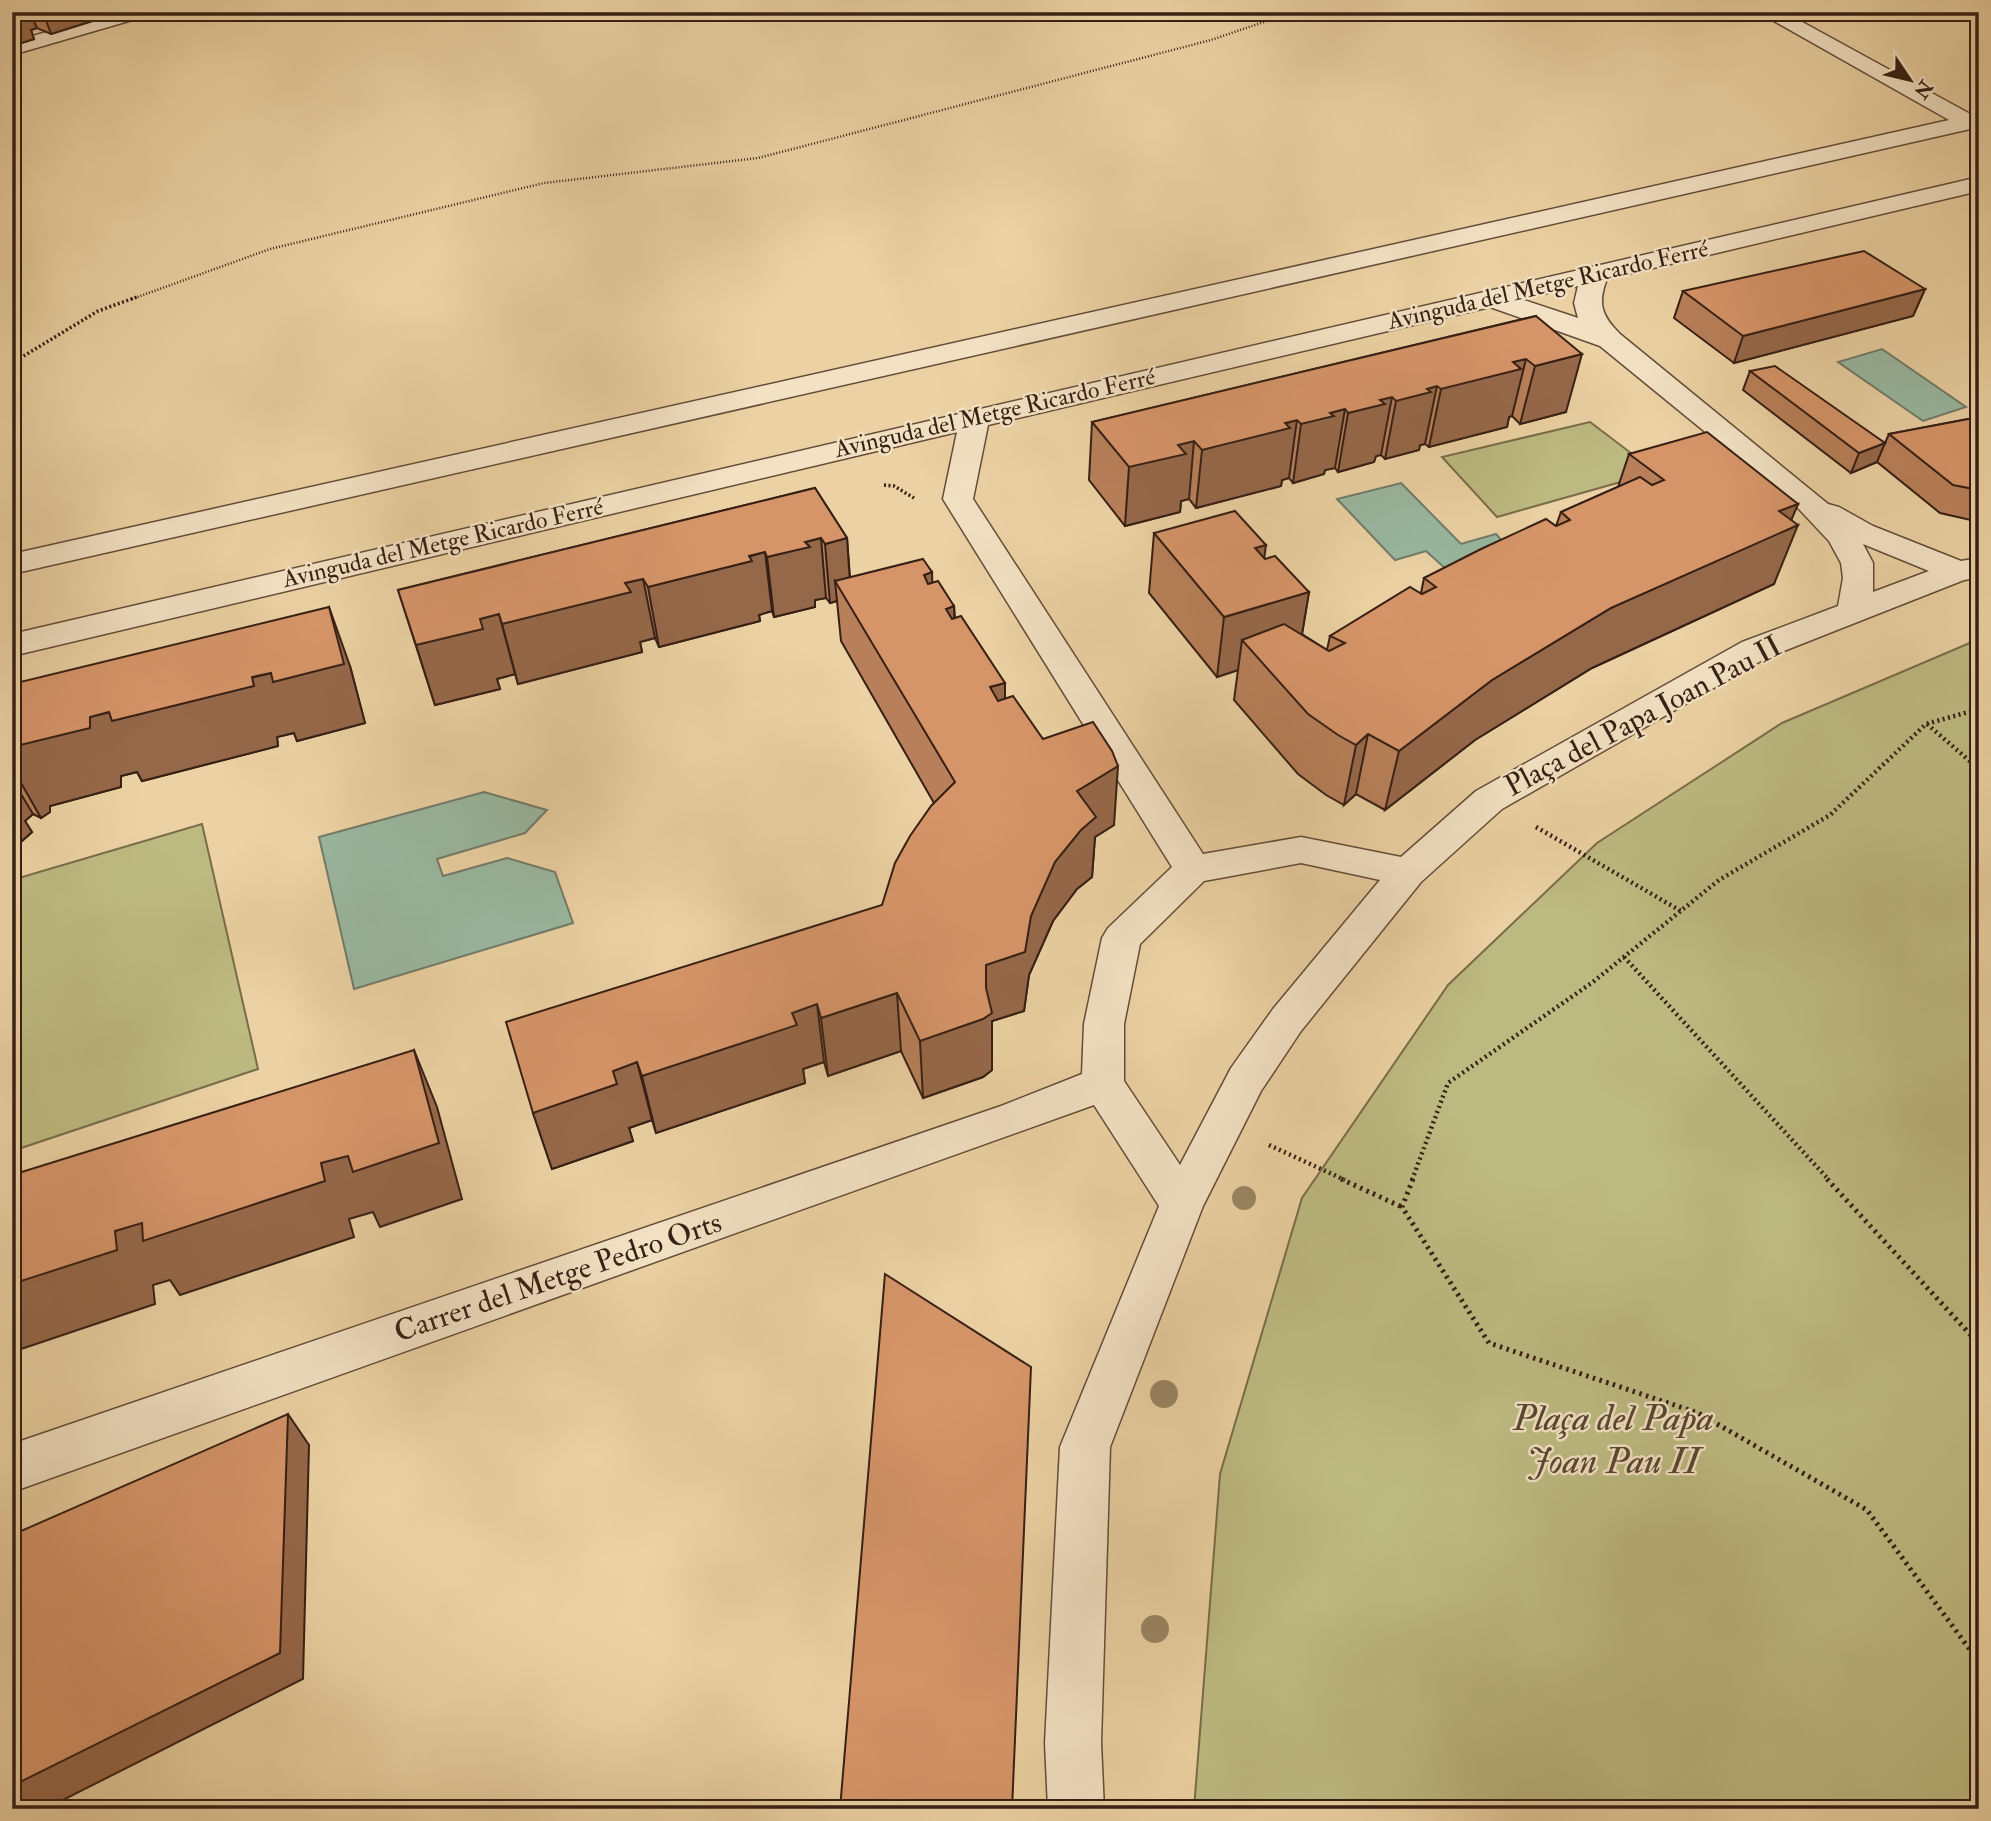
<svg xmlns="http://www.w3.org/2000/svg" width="1991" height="1821" font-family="'IM FELL Double Pica',serif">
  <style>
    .green { fill: #bdba81; stroke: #7a6c4a; stroke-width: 2 }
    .water { fill: #99b8a1; stroke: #717b69; stroke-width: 2 }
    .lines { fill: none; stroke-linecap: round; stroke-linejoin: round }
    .minor-casing { stroke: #634c38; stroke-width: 3 }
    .path-far3 { stroke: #361f14; stroke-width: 2.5; stroke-dasharray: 1 2; stroke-linecap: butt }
    .path-far2 { stroke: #361f14; stroke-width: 3.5; stroke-dasharray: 2 2.5; stroke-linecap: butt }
    .path-far1 { stroke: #361f14; stroke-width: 4.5; stroke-dasharray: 2 3.5; stroke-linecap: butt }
    .path { stroke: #361f14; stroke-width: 5; stroke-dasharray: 2.5 4.5; stroke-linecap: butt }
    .minor { fill: #f2e1c3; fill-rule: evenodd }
    .tree { fill: #9a8563 }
    .wall { fill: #b8805a; stroke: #361f14; stroke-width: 2 }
    .shaded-wall { fill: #96684a; stroke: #361f14; stroke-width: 2 }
    .building { fill: #d69569; stroke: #361f14; stroke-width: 2 }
    .labels { text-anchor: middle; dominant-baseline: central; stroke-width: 5; stroke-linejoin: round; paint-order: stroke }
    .far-street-label { font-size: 24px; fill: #361f14; stroke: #f2e1c3 }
    .street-label { font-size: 30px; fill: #361f14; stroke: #f2e1c3 }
    .near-park-label { font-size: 37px; font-style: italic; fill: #58462f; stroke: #f2e1c3 }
  </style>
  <rect width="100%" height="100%" fill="#ebd1a3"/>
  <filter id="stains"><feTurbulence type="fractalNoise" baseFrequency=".00286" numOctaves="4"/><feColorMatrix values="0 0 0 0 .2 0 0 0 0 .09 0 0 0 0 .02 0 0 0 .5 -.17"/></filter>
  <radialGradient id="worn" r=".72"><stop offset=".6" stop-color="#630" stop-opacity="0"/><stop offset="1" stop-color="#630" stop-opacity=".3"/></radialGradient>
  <g class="green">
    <polygon points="1590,422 1656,472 1497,517 1442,457"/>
    <polygon points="1979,639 1979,1809 1194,1809 1220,1474 1302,1198 1448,985 1597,843 1782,723"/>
    <polygon points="202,824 258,1069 12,1151 12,880"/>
  </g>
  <g class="water">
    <polygon points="1882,349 1966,407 1923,421 1838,362"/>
    <polygon points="1401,483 1461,544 1496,534 1510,550 1457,579 1426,551 1395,560 1337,499"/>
    <polygon points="484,792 547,810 525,833 437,859 443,876 507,858 555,872 573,923 354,989 319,837"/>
  </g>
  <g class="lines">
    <g class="minor-casing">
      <g id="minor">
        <polygon points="116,12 149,12 146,16 12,55 12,42"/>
        <polygon points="1758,12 1784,12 1972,115 1979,113 1979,127 12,574 12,554 1949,120"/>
        <path d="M1979,177V191L1607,279C1597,304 1602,316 1620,334L1828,504L1839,507L1873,526L1961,561L1979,558V578L1964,580L1766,658L1502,809L1421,882L1301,1031L1261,1091L1203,1206L1110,1447L1101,1743L1104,1809H1048L1045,1743L1060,1447L1159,1206L1094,1105L12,1492V1444L1001,1106L1082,1074L1084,1024L1102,938L1108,928L1172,867L943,499L957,432L12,656V634ZM1578,286L1574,303L1578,318L1521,299ZM1490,307L1600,346L1797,507L1829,541L1841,563L1843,578L1838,606L1742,642L1476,791L1401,857L1301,837L1203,854L973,499L988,425ZM1863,544L1929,571L1873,592V563ZM1301,863L1380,880L1273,1009L1231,1068L1180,1165L1124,1081V1024L1140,944L1204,881Z"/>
      </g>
    </g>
    <polyline class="path-far3" points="132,299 270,249 544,183 758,158 1211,40 1293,12"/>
    <g class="path-far2">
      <polyline points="12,363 98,311 137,297"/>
      <polyline points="884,485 894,486 914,498"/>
    </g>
    <g class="path-far1">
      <polyline points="1927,724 1979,769"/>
      <polyline points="1536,827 1681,911"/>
      <polyline points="1624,957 1829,1180"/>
      <polyline points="1269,1145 1345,1180"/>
      <polyline points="1412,1180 1448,1083 1593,982 1719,880 1830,815 1926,724 1979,709"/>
    </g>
    <g class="path">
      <polyline points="1341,1179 1402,1207"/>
      <polyline points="1413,1179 1402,1207 1489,1343 1698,1413 1867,1510 1979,1662"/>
      <polyline points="1827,1179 1979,1344"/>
    </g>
    <use href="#minor" class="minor"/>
  </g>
  <g class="tree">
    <circle cx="1244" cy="1198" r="12"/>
    <circle cx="1164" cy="1394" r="14"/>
    <circle cx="1155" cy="1629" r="14"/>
  </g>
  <g class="wall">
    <polygon points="12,12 103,12 105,17 51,34 37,28 31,30 34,39 12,46"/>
    <polygon points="1925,289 1913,316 1734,363 1674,318 1683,291"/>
    <polygon points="1536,316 1566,412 1520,424 1512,416 1509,417 1507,427 1429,447 1425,444 1420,445 1419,450 1385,459 1381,455 1376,456 1374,462 1338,472 1335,468 1325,470 1324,474 1293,483 1289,478 1282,480 1281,486 1196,508 1189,499 1181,501 1180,512 1125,526 1089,480 1092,422"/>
    <polygon points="1750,371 1885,443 1889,434 1979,417 1979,520 1975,521 1940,513 1877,462 1851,473 1743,390"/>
    <polygon points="1629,454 1798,504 1791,520 1774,584 1592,668 1475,740 1385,810 1356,794 1344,805 1326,795 1298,774 1234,700 1238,670 1217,677 1149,593 1154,533 1264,558 1309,592 1302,634 1327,650 1330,636 1421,593 1424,578 1556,526 1561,512 1618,487"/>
    <polygon points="815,488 847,538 850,578 932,572 932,583 954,606 955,618 1005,699 1043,739 1114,825 1095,837 1092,877 1077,889 1053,921 1029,975 1024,1011 992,1021 992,1070 983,1077 923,1098 901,1051 828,1076 824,1062 803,1069 805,1083 656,1133 652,1120 629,1128 633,1141 552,1169 533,1113 882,905 934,803 841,641 837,601 830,603 826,598 815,600 815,607 774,617 772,611 759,615 760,621 659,647 655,638 640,642 642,652 518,684 515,674 497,679 500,689 435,705 398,590"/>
    <polygon points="350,666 365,723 297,741 294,733 277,737 278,746 142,781 137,772 121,776 121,787 50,806 50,812 41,818 33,814 25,821 32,832 12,850 12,684"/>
  </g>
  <g class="shaded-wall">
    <polygon points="12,12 30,12 37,28 31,30 34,39 12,46 12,37 21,34"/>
    <polygon points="43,12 103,12 105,17 51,34"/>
    <polygon points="1925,289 1913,316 1734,363 1743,336"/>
    <polygon points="1582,354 1566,412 1520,424 1535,366"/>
    <polygon points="1526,359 1512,416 1509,417 1507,427 1429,447 1441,389 1513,362"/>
    <polygon points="1437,386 1425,444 1420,445 1419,450 1385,459 1396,401 1427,389"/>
    <polygon points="1392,397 1381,455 1376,456 1374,462 1338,472 1348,413 1380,400"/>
    <polygon points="1345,409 1335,468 1325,470 1324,474 1293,483 1301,424 1330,413"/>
    <polygon points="1297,420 1289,478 1282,480 1281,486 1196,508 1202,450"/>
    <polygon points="1194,441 1189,499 1181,501 1180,512 1125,526 1129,467 1178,445"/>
    <polygon points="1885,443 1877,462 1851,473 1859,453"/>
    <polygon points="1798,504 1787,530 1798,525 1774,584 1592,668 1475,740 1385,810 1399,751 1492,680 1611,608 1779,511"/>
    <polygon points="1979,513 1979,520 1975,521"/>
    <polygon points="821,538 826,598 815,600 815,607 774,617 767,557 805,542"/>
    <polygon points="847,538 851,597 835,581 837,601 830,603 825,544"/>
    <polygon points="1266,545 1258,604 1255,548"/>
    <polygon points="765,552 772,611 759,615 760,621 659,647 648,587"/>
    <polygon points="932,572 934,631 924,575"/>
    <polygon points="643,579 655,638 640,642 642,652 518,684 502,624 625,583"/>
    <polygon points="1309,592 1299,652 1242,640 1238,670 1217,677 1224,617"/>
    <polygon points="954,606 956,666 946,609"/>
    <polygon points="329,607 350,666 365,723 297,741 294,733 277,737 278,746 142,781 137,772 121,776 121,787 50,806 50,812 41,818 12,767 12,755 16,746 90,717 271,673"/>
    <polygon points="499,614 515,674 497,679 500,689 435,705 416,645 480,619"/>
    <polygon points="1005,683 1005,743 990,687"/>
    <polygon points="1368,734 1356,794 1344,805 1356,745"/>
    <polygon points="1118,766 1114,825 1095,837 1092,877 1077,889 1053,921 1029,975 1024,1011 992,1021 992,1070 983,1077 923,1098 920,1041 986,965 1031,916 1077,791"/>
    <polygon points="12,779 33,814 25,821 32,832 12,850"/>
    <polygon points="897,993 901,1051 828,1076 821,1018"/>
    <polygon points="817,1004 824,1062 803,1069 805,1083 656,1133 642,1076 792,1013"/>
    <polygon points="414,1050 437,1107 462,1199 380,1227 373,1212 349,1219 354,1237 180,1295 170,1280 153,1285 155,1304 12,1352 12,1284 115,1231 321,1163"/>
    <polygon points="637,1062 652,1120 629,1128 633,1141 552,1169 533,1113 613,1071"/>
    <polygon points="288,1414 309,1445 303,1679 45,1809 12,1809 12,1786"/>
  </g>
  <g class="building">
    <polygon points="12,12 19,12 25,15 15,18 12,17"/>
    <polygon points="12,29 21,34 12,37"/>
    <polygon points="1864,251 1925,289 1743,336 1683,291"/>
    <polygon points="1536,316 1582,354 1535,366 1526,359 1513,362 1521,369 1441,389 1437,386 1427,389 1431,392 1396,401 1392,397 1380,400 1385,404 1348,413 1345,409 1330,413 1334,416 1301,424 1297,420 1285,423 1290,428 1202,450 1194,441 1178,445 1186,454 1129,467 1092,422"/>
    <polygon points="1775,366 1885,443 1859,453 1750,371"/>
    <polygon points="1979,417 1979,490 1953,485 1889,434"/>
    <polygon points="1707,432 1798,504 1779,511 1798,525 1611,608 1492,680 1399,751 1368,734 1356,745 1338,735 1308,714 1242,640 1284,624 1329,651 1345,643 1330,636 1410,587 1422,594 1436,587 1424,578 1481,549 1546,519 1556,526 1570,520 1561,512 1640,477 1652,485 1664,480 1629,454"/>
    <polygon points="815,488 847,538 825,544 821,538 805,542 810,547 767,557 765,552 749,556 752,561 648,587 643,579 625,583 631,592 502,624 499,614 480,619 483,629 416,645 398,590"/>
    <polygon points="1235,511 1266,545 1255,548 1265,559 1275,556 1309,592 1224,617 1154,533"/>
    <polygon points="923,559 932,572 924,575 928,584 938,581 954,606 946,609 952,619 961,616 1005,683 990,687 998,701 1013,696 1043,739 1093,722 1112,751 1118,766 1077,791 1096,817 1081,830 1055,862 1031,916 1025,952 986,965 986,988 992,1013 983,1019 920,1041 897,993 821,1018 817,1004 792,1013 797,1025 642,1076 637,1062 613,1071 617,1084 533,1113 506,1022 882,905 895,863 910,836 931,806 955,782 835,581"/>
    <polygon points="329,607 344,664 273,682 271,673 252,677 254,686 112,721 109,712 90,717 90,728 16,746 16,752 12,755 12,684"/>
    <polygon points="414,1050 439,1143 353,1172 348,1156 321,1163 325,1181 143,1241 142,1223 115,1231 117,1250 12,1284 12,1175"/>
    <polygon points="885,1274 1031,1367 1012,1809 840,1809"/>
    <polygon points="288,1414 280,1653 12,1786 12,1535"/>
  </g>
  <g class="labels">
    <g class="far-street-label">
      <text transform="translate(1548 285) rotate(-13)">Avinguda del Metge Ricardo Ferré</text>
      <text transform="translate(995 413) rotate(-13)">Avinguda del Metge Ricardo Ferré</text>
      <text transform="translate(443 543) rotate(-13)">Avinguda del Metge Ricardo Ferré</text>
    </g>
    <g class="street-label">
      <text transform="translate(1643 716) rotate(-28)">Plaça del Papa Joan Pau II</text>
      <text transform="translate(558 1277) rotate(-19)">Carrer del Metge Pedro Orts</text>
    </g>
    <g class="near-park-label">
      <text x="1613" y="1418">Plaça del Papa<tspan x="1613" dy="43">Joan Pau II</tspan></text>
    </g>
  </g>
  <rect width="1991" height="1821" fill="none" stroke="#ebd1a3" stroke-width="42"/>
  <rect x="14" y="14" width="1963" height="1793" fill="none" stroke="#361f14" stroke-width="3.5"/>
  <rect x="21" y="21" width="1949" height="1779" fill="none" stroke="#361f14" stroke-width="2"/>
  <g transform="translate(1910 80) rotate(125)" stroke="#f2e1c3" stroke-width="5" paint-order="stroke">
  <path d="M0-5L12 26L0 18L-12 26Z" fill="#361f14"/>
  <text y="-10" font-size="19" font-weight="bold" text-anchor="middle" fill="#361f14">N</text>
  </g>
  <rect width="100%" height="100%" filter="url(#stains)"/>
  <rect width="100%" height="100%" fill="url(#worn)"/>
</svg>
